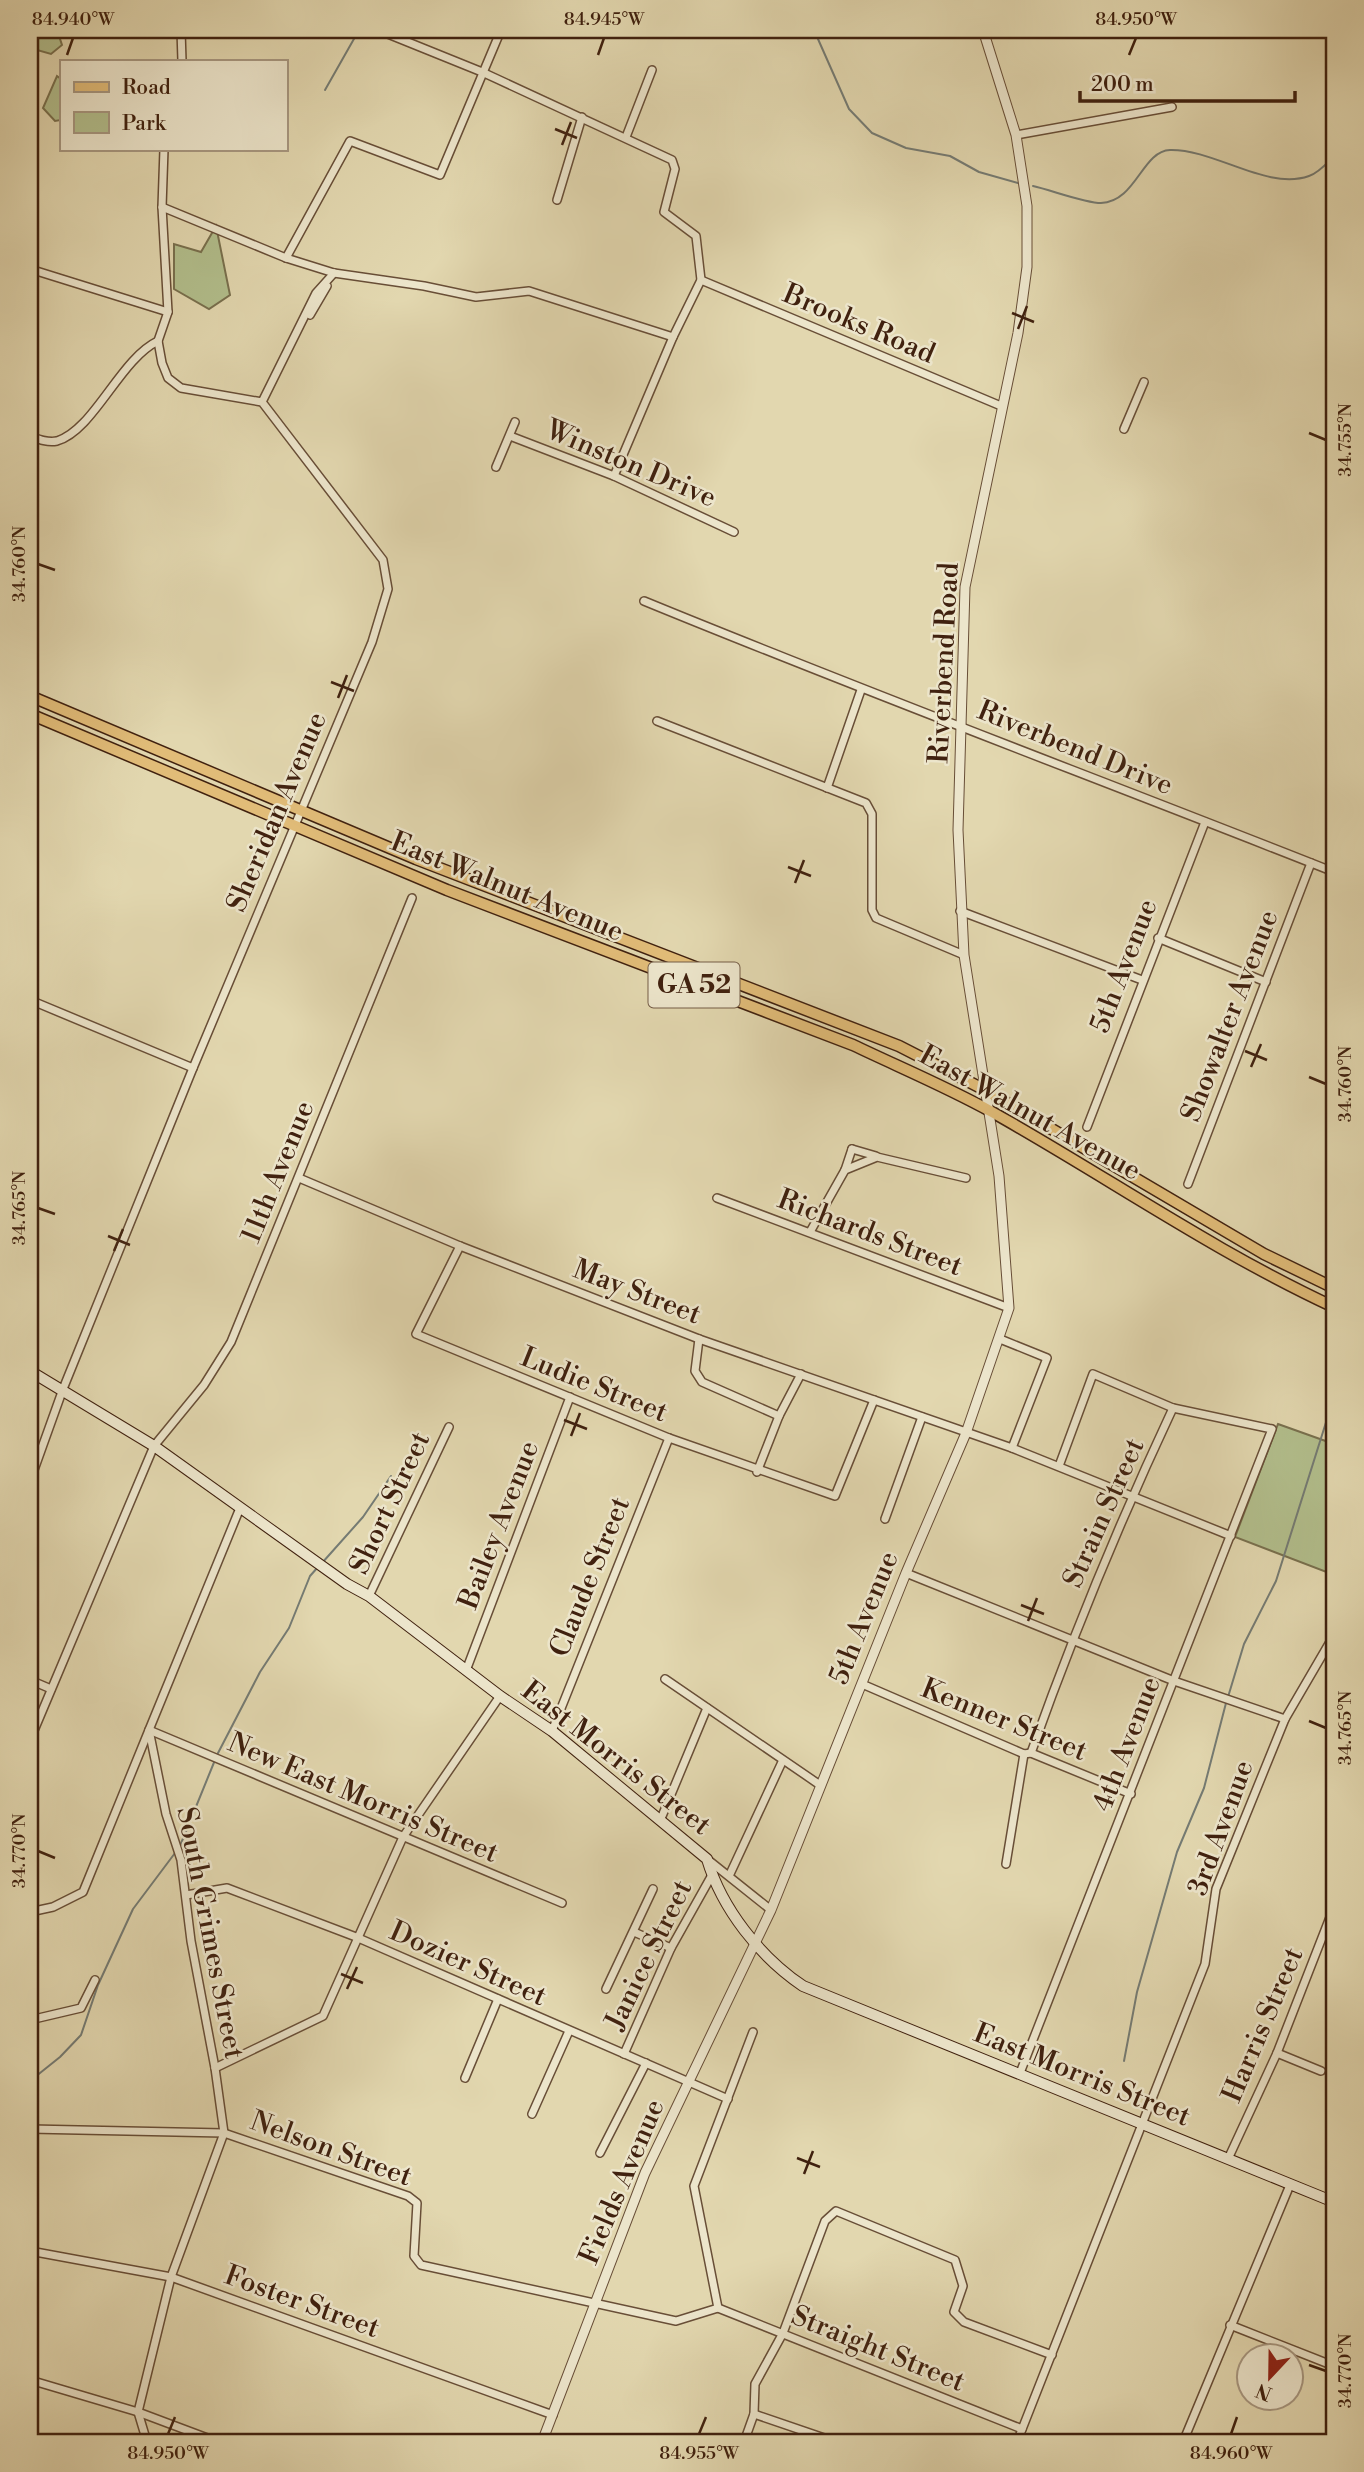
<svg xmlns="http://www.w3.org/2000/svg" width="1364" height="2472" font-family="'Libre Bodoni',serif">
  <style>
    .green { fill: #b2be8c; stroke: #79704e; stroke-width: 2 }
    .lines { fill: none; stroke-linecap: round; stroke-linejoin: round }
    .stream { stroke: #757b73; stroke-width: 2 }
    .minor-casing { stroke: #684e37; stroke-width: 10 }
    .tertiary-casing { stroke: #684e37; stroke-width: 11 }
    .secondary-casing { stroke: #40210f; stroke-width: 12 }
    .primary-casing { stroke: #40210f; stroke-width: 13 }
    .minor { stroke: #ece5cb; stroke-width: 7 }
    .tertiary { stroke: #ece5cb; stroke-width: 9 }
    .secondary { stroke: #ece5cb; stroke-width: 10 }
    .primary { stroke: #e1bc78; stroke-width: 10 }
    .ticks { fill: none; stroke: #40210f; stroke-width: 2.5 }
    .labels { text-anchor: middle; dominant-baseline: central; stroke-width: 5; stroke-linejoin: round; paint-order: stroke }
    .shield { fill: #ece5cb; stroke: #745c47; stroke-width: 2 }
    .shield-label { font-size: 26px; font-weight: bold; fill: #40210f }
    .street-label { font-size: 28px; fill: #40210f; stroke: #ece5cb }
    .neatline { fill: none; stroke: #40210f; stroke-width: 2.5 }
    .ticks-label { font-size: 18px; text-anchor: middle; fill: #40210f }
  </style>
  <rect width="100%" height="100%" fill="#e2d7af"/>
  <filter id="stains"><feTurbulence type="fractalNoise" baseFrequency=".00286" numOctaves="4"/><feColorMatrix values="0 0 0 0 .2 0 0 0 0 .09 0 0 0 0 .02 0 0 0 .5 -.17"/></filter>
  <radialGradient id="worn" r=".72"><stop offset=".6" stop-color="#630" stop-opacity="0"/><stop offset="1" stop-color="#630" stop-opacity=".3"/></radialGradient>
  <g class="green">
    <polygon points="30,30 57,30 62,45 51,54 30,48"/>
    <polygon points="57,76 61,79 61,120 55,121 43,108"/>
    <polygon points="216,226 230,295 209,309 174,289 174,244 201,252"/>
    <polygon points="1278,1424 1334,1444 1334,1559 1329,1573 1235,1537"/>
  </g>
  <g class="lines">
    <g class="stream">
      <polyline points="814,30 849,109 872,133 906,148 950,156 979,172 1018,183"/>
      <polyline points="325,90 359,30"/>
      <path d="M1033,186C1051,190 1085,203 1101,203C1136,202 1142,151 1170,150C1215,149 1267,191 1309,176C1319,173 1327,163 1334,156"/>
      <polyline points="322,1563 363,1517 391,1476"/>
      <polyline points="1228,1697 1244,1644 1276,1581 1334,1397"/>
      <polyline points="217,1755 260,1672 289,1628 310,1576 318,1567"/>
      <polyline points="180,1846 215,1760"/>
      <polyline points="1124,2061 1137,1992 1177,1852 1204,1788 1226,1703"/>
      <polyline points="30,2081 60,2057 81,2035 98,1985 133,1909 175,1853"/>
    </g>
    <g class="minor-casing">
      <g id="minor">
        <polyline points="181,30 182,61"/>
        <polyline points="378,30 482,72 672,160 675,169 664,212 696,236 701,280 673,337 614,476"/>
        <polyline points="1016,135 1172,107"/>
        <polyline points="626,137 652,70"/>
        <polyline points="557,200 582,117"/>
        <polyline points="162,207 286,258 334,273 424,286 476,297 529,291 673,337"/>
        <polyline points="286,258 350,141 440,175 501,30"/>
        <polyline points="30,269 168,312"/>
        <polyline points="701,280 1001,406"/>
        <polyline points="310,315 327,286"/>
        <polyline points="262,402 316,293 334,273"/>
        <polyline points="1124,429 1144,382"/>
        <path d="M30,436C38,439 47,443 57,441C94,430 120,359 158,341"/>
        <polyline points="510,436 614,476 734,532"/>
        <polyline points="496,467 515,422"/>
        <path d="M644,601C873,695 1104,781 1334,872"/>
        <polyline points="657,721 866,803 872,814 872,910 876,918 964,955"/>
        <polyline points="827,788 861,690"/>
        <polyline points="960,911 1142,980"/>
        <polyline points="1158,938 1266,982"/>
        <polyline points="30,1000 193,1068"/>
        <polyline points="1087,1127 1205,822"/>
        <polyline points="852,1149 876,1156"/>
        <polyline points="845,1170 852,1149"/>
        <polyline points="299,1178 460,1246 699,1339 1012,1448 1231,1536"/>
        <polyline points="1188,1184 1311,863"/>
        <polyline points="717,1198 1009,1308"/>
        <polyline points="810,1232 845,1170 877,1157 966,1178"/>
        <polyline points="460,1246 416,1334 669,1438 835,1496 874,1400"/>
        <polyline points="699,1339 695,1371 702,1382 779,1416"/>
        <polyline points="1000,1339 1047,1358 1012,1448"/>
        <polyline points="757,1472 779,1416 801,1374"/>
        <polyline points="30,1481 63,1389 193,1068 372,642 388,589 383,560 262,402 181,388 168,378 162,363 158,341 168,312 162,207 164,149"/>
        <polyline points="885,1519 922,1417"/>
        <polyline points="906,1573 1174,1681 1285,1719"/>
        <polyline points="369,1596 449,1427"/>
        <polyline points="467,1668 570,1397"/>
        <polyline points="665,1679 820,1785"/>
        <polyline points="30,1680 51,1689"/>
        <polyline points="862,1684 1024,1754 1031,1753 1131,1794"/>
        <polyline points="552,1731 669,1438"/>
        <polyline points="30,1740 154,1446 204,1385 231,1342 412,898"/>
        <path d="M1031,1753C1073,1635 1120,1521 1173,1408"/>
        <polyline points="660,1821 707,1708"/>
        <polyline points="707,1859 771,1910"/>
        <polyline points="1006,1864 1024,1754"/>
        <polyline points="730,1874 782,1762"/>
        <polyline points="186,1895 227,1888 356,1937 728,2099"/>
        <polyline points="30,1912 53,1907 83,1892 149,1730 562,1903"/>
        <polyline points="634,1932 671,1948"/>
        <polyline points="606,1989 653,1889"/>
        <polyline points="30,2020 81,2008 95,1980"/>
        <polyline points="1277,2053 1321,2071"/>
        <polyline points="624,2054 671,1948 712,1875"/>
        <polyline points="215,2068 323,2016 403,1837 500,1696"/>
        <polyline points="1020,2073 1272,1429 1173,1408 1093,1374 1059,1466"/>
        <polyline points="465,2078 498,1999"/>
        <polyline points="532,2114 569,2031"/>
        <polyline points="30,2129 224,2133 408,2196 417,2203 414,2256 421,2265 676,2321 718,2308 694,2186 753,2032"/>
        <polyline points="600,2153 646,2063"/>
        <polyline points="1228,2159 1277,2053 1334,1907"/>
        <polyline points="30,2251 171,2277 553,2415"/>
        <polyline points="718,2308 1022,2429"/>
        <polyline points="1230,2325 1334,2366"/>
        <polyline points="30,2380 138,2412 218,2442"/>
        <polyline points="754,2414 836,2442"/>
        <polyline points="147,2442 138,2412 171,2277 224,2133 215,2068 191,1941 181,1860 166,1814 149,1730 240,1508"/>
        <polyline points="744,2442 754,2414 755,2384 783,2333 825,2221 836,2211 955,2260 963,2286 954,2312 964,2322 1052,2355"/>
        <polyline points="1017,2442 1205,1964 1216,1889 1285,1719 1334,1635"/>
        <polyline points="1183,2442 1290,2185"/>
      </g>
    </g>
    <g class="tertiary-casing">
      <polyline id="tertiary" points="542,2442 645,2173 771,1910 906,1573 966,1433 1009,1308 999,1176 964,955 958,830 965,587 1018,333 1027,267 1027,206 1016,135 983,30"/>
    </g>
    <g class="secondary-casing">
      <path id="secondary" d="M30,1371L154,1446L347,1584L369,1596L500,1696L552,1731L707,1859C722,1909 760,1957 803,1986L1334,2202"/>
    </g>
    <g class="primary-casing">
      <g id="primary">
        <polyline points="30,696 416,859 899,1046 987,1091 1264,1254 1334,1288"/>
        <path d="M30,714L447,890L853,1045C899,1067 947,1087 992,1112C1106,1176 1215,1252 1334,1307"/>
      </g>
    </g>
    <use href="#minor" class="minor"/>
    <use href="#tertiary" class="tertiary"/>
    <use href="#secondary" class="secondary"/>
    <use href="#primary" class="primary"/>
  </g>
  <path class="ticks" d="M67,55L73,38M598,55L604,38M1129,55L1136,38M555,129L577,138M562,145L571,122M1012,313L1034,322M1018,329L1027,306M1309,433L1326,440M38,564L55,570M331,682L354,691M338,698L347,675M788,867L811,876M795,883L804,860M1245,1051L1267,1060M1251,1067L1261,1044M1309,1077L1326,1084M38,1208L55,1214M108,1236L130,1245M114,1251L123,1229M564,1420L587,1429M571,1436L580,1413M1021,1605L1044,1614M1028,1621L1037,1598M1309,1721L1326,1728M38,1851L55,1858M341,1974L363,1983M347,1989L357,1967M797,2158L820,2167M804,2174L813,2151M1309,2365L1326,2371M168,2434L175,2417M699,2434L706,2417M1231,2434L1237,2417"/>
  <g class="labels">
    <rect class="shield" x="648.5" y="962.5" width="91" height="45" rx="5"/>
    <g class="shield-label">
      <text x="694" y="985">GA 52</text>
    </g>
    <g class="street-label">
      <text transform="translate(859 324) rotate(23)">Brooks Road</text>
      <text transform="translate(631 464) rotate(23)">Winston Drive</text>
      <text transform="translate(944 663) rotate(-87)">Riverbend Road</text>
      <text transform="translate(1075 748) rotate(22)">Riverbend Drive</text>
      <text transform="translate(277 812) rotate(-67)">Sheridan Avenue</text>
      <text transform="translate(507 887) rotate(22)">East Walnut Avenue</text>
      <text transform="translate(1124 966) rotate(-69)">5th Avenue</text>
      <text transform="translate(1230 1016) rotate(-69)">Showalter Avenue</text>
      <text transform="translate(1030 1113) rotate(29)">East Walnut Avenue</text>
      <text transform="translate(278 1172) rotate(-68)">11th Avenue</text>
      <text transform="translate(870 1233) rotate(21)">Richards Street</text>
      <text transform="translate(637 1292) rotate(21)">May Street</text>
      <text transform="translate(594 1385) rotate(22)">Ludie Street</text>
      <text transform="translate(390 1503) rotate(-65)">Short Street</text>
      <text transform="translate(1104 1513) rotate(-66)">Strain Street</text>
      <text transform="translate(499 1525) rotate(-69)">Bailey Avenue</text>
      <text transform="translate(590 1577) rotate(-68)">Claude Street</text>
      <text transform="translate(864 1618) rotate(-68)">5th Avenue</text>
      <text transform="translate(1004 1720) rotate(22)">Kenner Street</text>
      <text transform="translate(1127 1744) rotate(-69)">4th Avenue</text>
      <text transform="translate(616 1758) rotate(38)">East Morris Street</text>
      <text transform="translate(363 1798) rotate(23)">New East Morris Street</text>
      <text transform="translate(1221 1828) rotate(-70)">3rd Avenue</text>
      <text transform="translate(210 1933) rotate(79)">South Grimes Street</text>
      <text transform="translate(649 1955) rotate(-64)">Janice Street</text>
      <text transform="translate(468 1964) rotate(24)">Dozier Street</text>
      <text transform="translate(1263 2025) rotate(-67)">Harris Street</text>
      <text transform="translate(1082 2075) rotate(22)">East Morris Street</text>
      <text transform="translate(331 2149) rotate(20)">Nelson Street</text>
      <text transform="translate(622 2182) rotate(-67)">Fields Avenue</text>
      <text transform="translate(302 2302) rotate(20)">Foster Street</text>
      <text transform="translate(878 2349) rotate(22)">Straight Street</text>
    </g>
  </g>
  <rect width="1364" height="2472" fill="none" stroke="#e2d7af" stroke-width="77"/>
  <rect x="60" y="60" width="228" height="91" fill="#ece5cb" stroke="#a79780" stroke-width="2"/>
  <rect x="74" y="82" width="35" height="10" fill="#e1bc78" stroke="#a79780" stroke-width="2"/>
  <text x="122" y="94" font-size="21" fill="#40210f">Road</text>
  <rect x="74" y="112" width="35" height="21" fill="#b2be8c" stroke="#a79780" stroke-width="2"/>
  <text x="122" y="130" font-size="21" fill="#40210f">Park</text>
  <g transform="translate(1270 2377) rotate(202)"><circle r="33" fill="#ece5cb" stroke="#a79780" stroke-width="2"/>
  <path d="M0-5L12 26L0 18L-12 26Z" fill="#8f2418"/>
  <text y="-10" font-size="19" font-weight="bold" text-anchor="middle" fill="#40210f">N</text>
  </g>
  <path d="M1080 91v10h215v-10" fill="none" stroke="#40210f" stroke-width="3.5"/>
  <text x="1091" y="91" font-size="21" fill="#40210f" stroke="#ece5cb" stroke-width="5" paint-order="stroke">200 m</text>
  <rect x="38" y="38" width="1288" height="2396" class="neatline"/>
  <g class="ticks-label">
    <text x="73" y="25">84.940°W</text>
    <text x="604" y="25">84.945°W</text>
    <text x="1136" y="25">84.950°W</text>
    <text transform="translate(1345 440) rotate(-90)" y="6">34.755°N</text>
    <text transform="translate(19 564) rotate(-90)" y="6">34.760°N</text>
    <text transform="translate(1345 1084) rotate(-90)" y="6">34.760°N</text>
    <text transform="translate(19 1208) rotate(-90)" y="6">34.765°N</text>
    <text transform="translate(1345 1728) rotate(-90)" y="6">34.765°N</text>
    <text transform="translate(19 1851) rotate(-90)" y="6">34.770°N</text>
    <text transform="translate(1345 2371) rotate(-90)" y="6">34.770°N</text>
    <text x="168" y="2459">84.950°W</text>
    <text x="699" y="2459">84.955°W</text>
    <text x="1231" y="2459">84.960°W</text>
  </g>
  <rect width="100%" height="100%" filter="url(#stains)"/>
  <rect width="100%" height="100%" fill="url(#worn)"/>
</svg>
